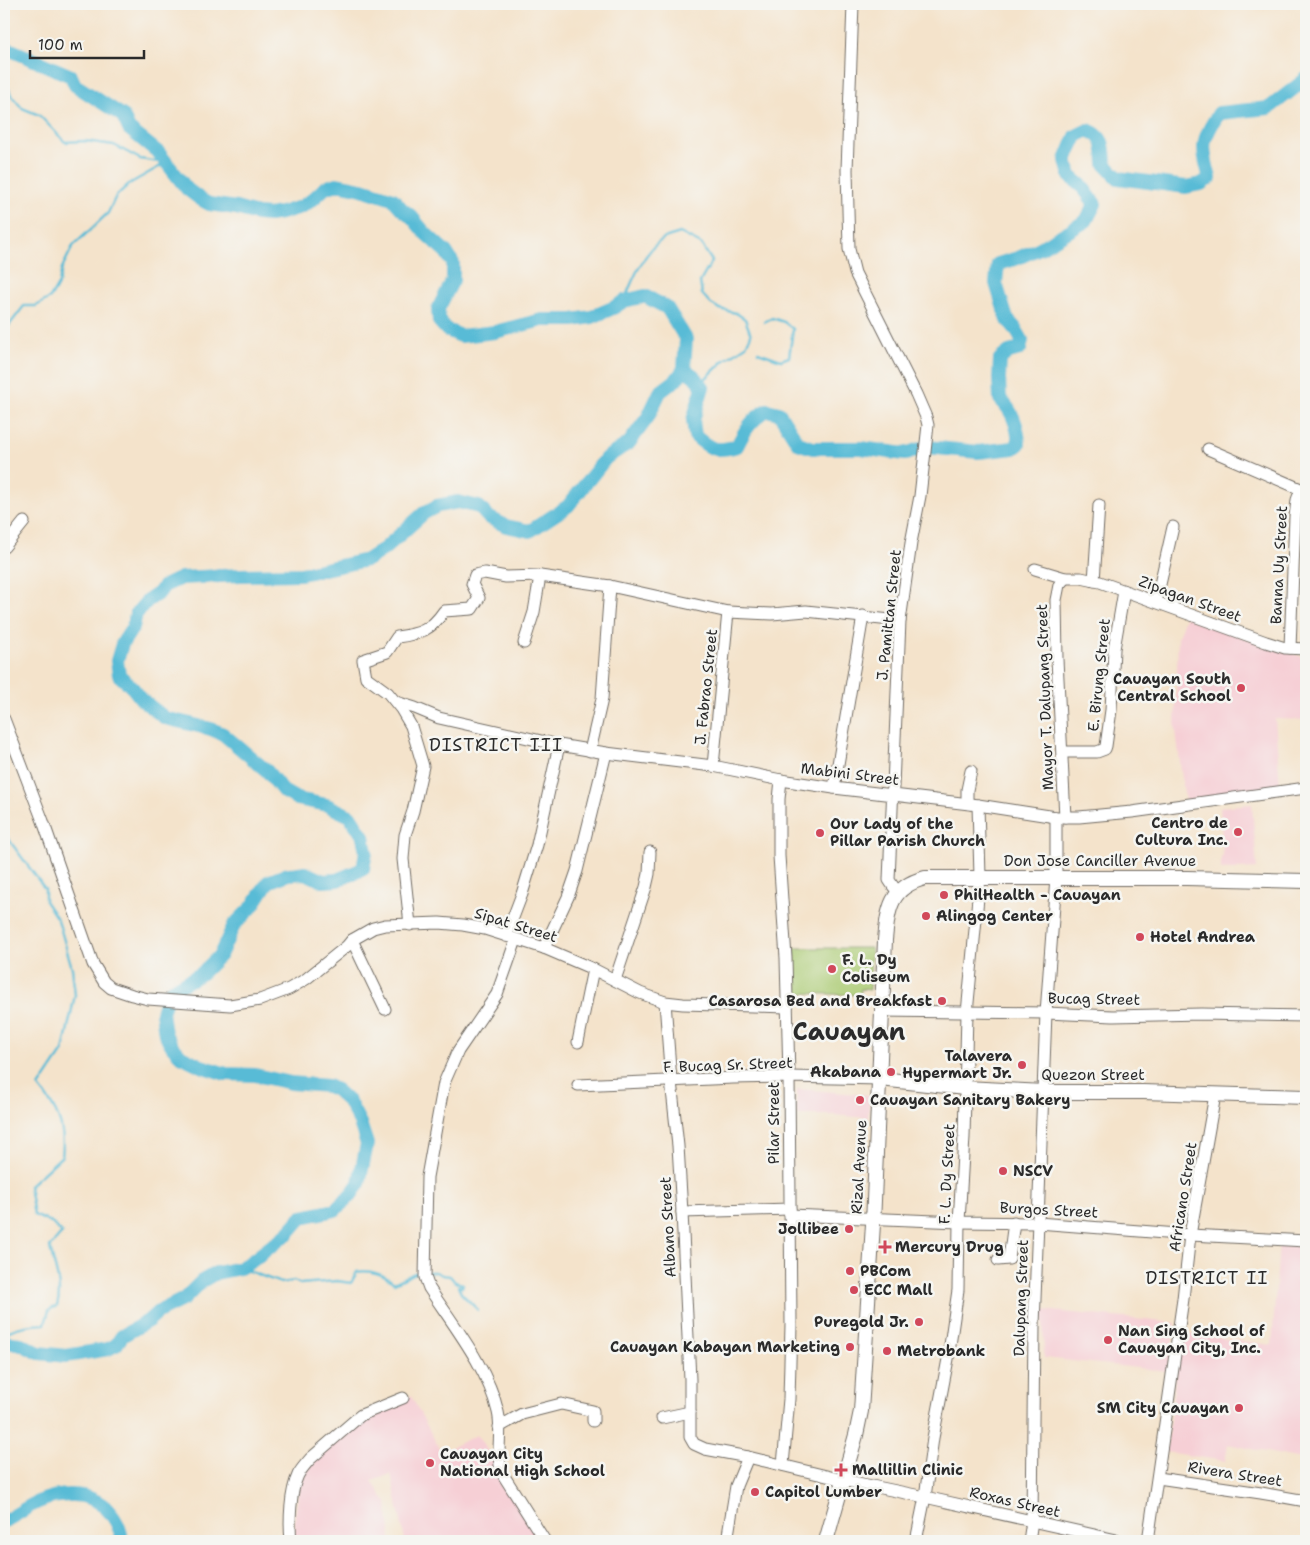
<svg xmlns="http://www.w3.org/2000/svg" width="1310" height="1545" font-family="'Shantell Sans',sans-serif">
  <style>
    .built { fill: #f6cfd5 }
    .green { fill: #abcb73; stroke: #6b7b4f }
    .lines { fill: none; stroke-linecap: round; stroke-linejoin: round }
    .stream { stroke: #58bbd6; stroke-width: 2.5 }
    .river { stroke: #58bbd6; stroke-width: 14 }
    .minor-casing { stroke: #716b63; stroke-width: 13 }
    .major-casing { stroke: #716b63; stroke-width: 16 }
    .minor { stroke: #fff; stroke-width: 11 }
    .major { stroke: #fff; stroke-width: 14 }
    .poi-dot { fill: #d1495b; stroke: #f6f6f2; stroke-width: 2 }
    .labels { text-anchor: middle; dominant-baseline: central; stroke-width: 5; stroke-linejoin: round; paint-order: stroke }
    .street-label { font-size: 15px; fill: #2b2b2b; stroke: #f6f6f2 }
    .poi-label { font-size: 15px; font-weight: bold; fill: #2b2b2b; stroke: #f6f6f2; text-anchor: start }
    .quarter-label { font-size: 18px; letter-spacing: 1px; fill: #2b2b2b; stroke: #f6f6f2 }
    .town-label { font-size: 25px; font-weight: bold; fill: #2b2b2b; stroke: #f6f6f2 }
  </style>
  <rect width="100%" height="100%" fill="#f6f6f2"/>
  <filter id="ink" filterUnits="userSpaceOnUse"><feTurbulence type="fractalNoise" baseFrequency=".02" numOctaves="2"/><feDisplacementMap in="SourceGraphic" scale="10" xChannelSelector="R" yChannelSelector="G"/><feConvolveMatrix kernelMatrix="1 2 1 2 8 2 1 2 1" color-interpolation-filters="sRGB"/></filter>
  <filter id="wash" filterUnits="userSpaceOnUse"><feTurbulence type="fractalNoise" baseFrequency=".0096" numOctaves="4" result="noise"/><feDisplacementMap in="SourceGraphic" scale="20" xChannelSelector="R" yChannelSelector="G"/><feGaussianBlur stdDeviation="1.12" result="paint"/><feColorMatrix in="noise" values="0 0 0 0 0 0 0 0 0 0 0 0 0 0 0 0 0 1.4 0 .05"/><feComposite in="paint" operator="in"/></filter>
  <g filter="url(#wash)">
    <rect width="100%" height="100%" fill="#f4e3cb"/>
    <g class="built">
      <polygon points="1185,617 1267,646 1306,658 1306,720 1275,719 1280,786 1185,801 1175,724 1178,637"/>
      <polygon points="1252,804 1257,868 1221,870 1221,857 1223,856 1220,807"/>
      <polygon points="797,1089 870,1095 868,1118 835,1115 797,1115"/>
      <polygon points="1279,1243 1306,1243 1306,1460 1228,1444 1225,1461 1166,1452 1181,1333 1272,1345"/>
      <polygon points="1043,1310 1176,1323 1167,1371 1044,1358"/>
      <polygon points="411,1396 441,1452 477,1435 549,1541 405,1541 391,1474 372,1481 387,1503 391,1541 295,1541 295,1515 300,1486 304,1476 316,1460 362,1416"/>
    </g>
    <polygon class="green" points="795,948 871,948 870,990 861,989 860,995 794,993"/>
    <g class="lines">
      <g class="stream">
        <polyline points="4,78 11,95 22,108 39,115 65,142 85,141 114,145 140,159 165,163"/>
        <path d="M624,301C632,281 645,248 665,238C669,236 675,235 680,233L701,244L712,261L700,282L702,294L711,304L720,309L736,313L745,319L751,335L746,346L725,360L705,379L703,387"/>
        <polyline points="4,332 24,306 36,306 50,298 59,283 62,268 73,246 108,213 116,196 129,184 166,163"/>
        <polyline points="758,352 781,360 789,357 793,329 784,322 772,318 764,322"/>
        <path d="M4,833L45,889V901L58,920L72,968L75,995L63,1051L39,1087C57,1109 66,1127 62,1156L29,1186L34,1215L52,1223L62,1233L50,1247C54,1268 63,1285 57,1306L49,1310L45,1324C31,1325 15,1326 4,1334"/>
        <path d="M240,1268L281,1283L294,1281L300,1284L337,1281L351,1283L357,1272C370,1269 385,1275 394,1283L415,1273H422"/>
        <polyline points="427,1272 436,1272 442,1275 450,1276 455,1282 463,1284 462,1287 458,1286 461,1293 478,1310"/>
      </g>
      <g class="river">
        <polyline points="4,47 71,76 75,85 123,116 129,129 159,153 187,189 200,199 209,204 236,208 257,214 269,215 281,213 301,207 312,200 325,188 337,184 362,189 393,199 402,209 411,216 425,233 446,252 453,263 453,280 438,309 439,321 447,330 461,336 495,332 542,320 573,320 592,317 615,307 624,301 645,296 667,308 686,339 684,369 676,380 660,392 648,417 629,443 606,458 568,506 530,531 506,526 488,517 479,507 458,502 437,506 424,513 384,549 367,560 301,574 240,575 181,578 164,586 159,593 147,601 136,614 133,627 122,644 117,661 119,675 132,687 142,700 165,718 211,729 223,734 267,771 283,791 297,799 327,805 350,816 363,836 366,852 363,869 337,880 323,881 305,873 288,874 268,882 252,907 234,925 220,955 202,973 169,992 162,1012 165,1034 172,1046 181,1056 201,1066 226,1074 255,1075 291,1083 328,1086 336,1090 349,1102 360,1123 367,1144 359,1183 351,1195 335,1210 302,1217 287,1234 252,1261 240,1268 216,1273 202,1281 184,1299 158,1312 148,1321 122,1336 116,1345 108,1349 66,1356 39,1353 21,1344 4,1342"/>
        <path d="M684,369L694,376L703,387L693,420L695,436C711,450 716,452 737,446C745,430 751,420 767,410L779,413L798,443L813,448H861L905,454L927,447L978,452L1014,448L1019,444C1018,426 1013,411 1000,399L999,378L1000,359L1009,352L1020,349L1022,340L1015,328L1007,319L996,283L998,264L1018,258L1040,248L1086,221L1095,204L1082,186L1070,176L1066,160L1076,136L1088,130C1105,137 1104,147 1105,164L1118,178L1186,187L1201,184L1210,178C1201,146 1201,141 1219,113L1269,108L1306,79"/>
        <path d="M4,1521C16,1516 26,1507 38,1502C60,1493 87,1491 105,1507C115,1517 121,1528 122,1541"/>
      </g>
    </g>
  </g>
  <g filter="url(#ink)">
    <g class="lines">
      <g class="minor-casing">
        <g id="minor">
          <polyline points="853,4 847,170 849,249 855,273 916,394 926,417 928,425 920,496 911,543 900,621 889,880 893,886 898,892"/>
          <polyline points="1208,449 1303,490"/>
          <polyline points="4,547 24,522"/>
          <polyline points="1035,569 1065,578 1081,578 1100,582 1266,642 1285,648 1306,649"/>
          <polyline points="1065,578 1059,585 1056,600 1057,659 1065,817"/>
          <polyline points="1094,581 1099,505"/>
          <polyline points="1156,602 1173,527"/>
          <polyline points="524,643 534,612 540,576"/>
          <polyline points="1290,648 1295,517 1297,500 1300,492 1303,490 1306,489"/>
          <polyline points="396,702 415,708 439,718 559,745 606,753 713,766 781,780 834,788 978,805 1056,817 1079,817 1132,812 1306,788"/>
          <polyline points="4,719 43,821 93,964 104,982 111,988 132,995 148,999 230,1005 260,1000 289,989 306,979 347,946 352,940 373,928 385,925 439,923 463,925 485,929 544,948 593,969 640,993 665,1002 683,1004 787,1007"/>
          <polyline points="590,751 602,699 610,586"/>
          <polyline points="1063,752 1097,752 1105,749 1106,746 1111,710 1114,649 1124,591"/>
          <polyline points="713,766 728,612"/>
          <polyline points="781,780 779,799 779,856 786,958 789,1077 791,1325 789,1399 783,1465"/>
          <polyline points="834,788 863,616"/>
          <polyline points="967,803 967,790 971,771"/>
          <path d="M410,925L403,859L405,835L413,811L423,766L411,726L401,709L388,693L366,677L363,660L387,652L397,637C420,634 431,630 444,611L472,609L479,598L472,584L475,575L485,573L506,577L540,576L610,586L728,612L772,614L806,611L900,621"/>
          <polyline points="506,936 522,894 537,845 559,745"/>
          <polyline points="352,940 385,1009"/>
          <path d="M516,940L497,994L458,1051L444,1083L427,1177L425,1277L429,1288C454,1326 488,1368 498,1412C503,1433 495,1452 502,1473L545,1541"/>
          <polyline points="544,948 568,897 577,871 606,753"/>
          <polyline points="615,980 646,887 649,874 650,852"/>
          <polyline points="665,1002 671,1081 678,1146 682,1212 690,1379 690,1437 694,1444 705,1449 748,1457 843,1480 925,1497 1121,1541"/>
          <polyline points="881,1011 1046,1013 1113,1016 1201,1014 1306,1016"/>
          <polyline points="578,1042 593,969"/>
          <polyline points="578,1085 733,1078 789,1077 880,1079"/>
          <polyline points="682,1212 790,1209"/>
          <polyline points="790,1215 959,1222 1038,1223 1190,1235 1306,1241"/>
          <polyline points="998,1260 1009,1259 1014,1222"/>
          <polyline points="662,1418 690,1412"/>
          <polyline points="499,1427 522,1414 561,1404 593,1411 593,1421"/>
          <polyline points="1158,1478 1261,1493 1306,1501"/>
          <path d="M291,1541C289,1522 290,1492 298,1475C301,1469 306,1464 310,1459L361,1415L403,1398"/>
          <polyline points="727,1541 736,1486 748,1457"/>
          <polyline points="916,1541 925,1497 933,1438 948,1359 958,1290 959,1222 964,1137 967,1013 980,877 978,805"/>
          <polyline points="1029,1541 1032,1521 1034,1325 1046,1013 1056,878 1056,817"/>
          <polyline points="1148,1541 1183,1299 1190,1235 1215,1095"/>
        </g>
      </g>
      <g class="major-casing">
        <g id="major">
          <polyline points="880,1079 965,1088 1044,1092 1143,1092 1306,1097"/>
          <path d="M826,1541L856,1435L861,1411L873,1224L885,940C888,909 890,887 925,878H1187L1306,881"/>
        </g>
      </g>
      <use href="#minor" class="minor"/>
      <use href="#major" class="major"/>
    </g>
  </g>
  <g class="poi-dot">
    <circle cx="1241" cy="688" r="5"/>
    <circle cx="1238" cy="832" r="5"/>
    <circle cx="820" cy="833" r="5"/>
    <circle cx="944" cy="895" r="5"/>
    <circle cx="926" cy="916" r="5"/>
    <circle cx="1140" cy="937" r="5"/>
    <circle cx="832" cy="969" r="5"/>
    <circle cx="942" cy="1001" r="5"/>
    <circle cx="1022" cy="1065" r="5"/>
    <circle cx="891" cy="1072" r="5"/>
    <circle cx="860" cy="1100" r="5"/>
    <circle cx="1003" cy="1171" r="5"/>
    <circle cx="849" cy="1229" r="5"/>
    <path d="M882.5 1239.5h5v5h5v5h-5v5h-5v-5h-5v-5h5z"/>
    <circle cx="850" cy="1271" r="5"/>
    <circle cx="854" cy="1290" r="5"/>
    <circle cx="919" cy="1322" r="5"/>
    <circle cx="1108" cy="1340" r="5"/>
    <circle cx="850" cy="1347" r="5"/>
    <circle cx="887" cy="1351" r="5"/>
    <circle cx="1239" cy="1408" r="5"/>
    <circle cx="430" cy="1463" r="5"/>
    <path d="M838.5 1462.5h5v5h5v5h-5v5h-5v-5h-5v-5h5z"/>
    <circle cx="755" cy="1492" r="5"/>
  </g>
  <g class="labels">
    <g class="street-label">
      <text transform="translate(1279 565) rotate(-87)">Banna Uy Street</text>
      <text transform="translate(1190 599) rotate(20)">Zipagan Street</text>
      <text transform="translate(889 615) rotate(-84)">J. Pamittan Street</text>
      <text transform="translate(1099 675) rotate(-84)">E. Birung Street</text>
      <text transform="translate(706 687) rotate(-84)">J. Fabrao Street</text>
      <text transform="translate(1045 697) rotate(-92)">Mayor T. Dalupang Street</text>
      <text transform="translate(850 774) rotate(7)">Mabini Street</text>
      <text x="1100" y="861">Don Jose Canciller Avenue</text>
      <text transform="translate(516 925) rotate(17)">Sipat Street</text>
      <text transform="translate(1094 999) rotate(1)">Bucag Street</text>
      <text transform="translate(728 1065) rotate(-2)">F. Bucag Sr. Street</text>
      <text x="1093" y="1075">Quezon Street</text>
      <text transform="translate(774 1123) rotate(-90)">Pilar Street</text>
      <text transform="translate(859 1167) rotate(-87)">Rizal Avenue</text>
      <text transform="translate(947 1174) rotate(-87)">F. L. Dy Street</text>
      <text transform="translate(1183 1197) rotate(-81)">Africano Street</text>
      <text transform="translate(1049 1210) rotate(3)">Burgos Street</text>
      <text transform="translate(668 1227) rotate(-93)">Albano Street</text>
      <text transform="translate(1021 1298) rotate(-88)">Dalupang Street</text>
      <text transform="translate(1235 1474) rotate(9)">Rivera Street</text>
      <text transform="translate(1015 1502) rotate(13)">Roxas Street</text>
    </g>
    <g class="poi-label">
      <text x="1231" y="679" text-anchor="end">Cauayan South<tspan x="1231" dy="17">Central School</tspan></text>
      <text x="1228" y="823" text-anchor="end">Centro de<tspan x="1228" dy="17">Cultura Inc.</tspan></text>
      <text x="830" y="824">Our Lady of the<tspan x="830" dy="17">Pillar Parish Church</tspan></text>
      <text x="954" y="895">PhilHealth - Cauayan</text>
      <text x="936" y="916">Alingog Center</text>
      <text x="1150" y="937">Hotel Andrea</text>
      <text x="842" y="960">F. L. Dy<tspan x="842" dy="17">Coliseum</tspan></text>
      <text x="932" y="1001" text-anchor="end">Casarosa Bed and Breakfast</text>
      <text x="1012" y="1056" text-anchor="end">Talavera<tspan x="1012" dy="17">Hypermart Jr.</tspan></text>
      <text x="881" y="1072" text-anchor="end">Akabana</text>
      <text x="870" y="1100">Cauayan Sanitary Bakery</text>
      <text x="1013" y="1171">NSCV</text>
      <text x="839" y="1229" text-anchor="end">Jollibee</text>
      <text x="895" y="1247">Mercury Drug</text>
      <text x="860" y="1271">PBCom</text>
      <text x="864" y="1290">ECC Mall</text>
      <text x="909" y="1322" text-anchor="end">Puregold Jr.</text>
      <text x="1118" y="1331">Nan Sing School of<tspan x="1118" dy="17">Cauayan City, Inc.</tspan></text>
      <text x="840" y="1347" text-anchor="end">Cauayan Kabayan Marketing</text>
      <text x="897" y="1351">Metrobank</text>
      <text x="1229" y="1408" text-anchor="end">SM City Cauayan</text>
      <text x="440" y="1454">Cauayan City<tspan x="440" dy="17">National High School</tspan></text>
      <text x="852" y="1470">Mallillin Clinic</text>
      <text x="765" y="1492">Capitol Lumber</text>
    </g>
    <g class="quarter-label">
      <text x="496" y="745">DISTRICT III</text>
      <text x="1207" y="1278">DISTRICT II</text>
    </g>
    <g class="town-label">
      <text x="849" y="1031">Cauayan</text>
    </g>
  </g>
  <rect width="1310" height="1545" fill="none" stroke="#f6f6f2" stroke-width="20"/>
  <path d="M30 50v8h114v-8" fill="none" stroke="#2b2b2b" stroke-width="2.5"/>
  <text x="38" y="50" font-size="15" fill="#2b2b2b" stroke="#f6f6f2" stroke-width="4" paint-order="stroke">100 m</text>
</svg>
